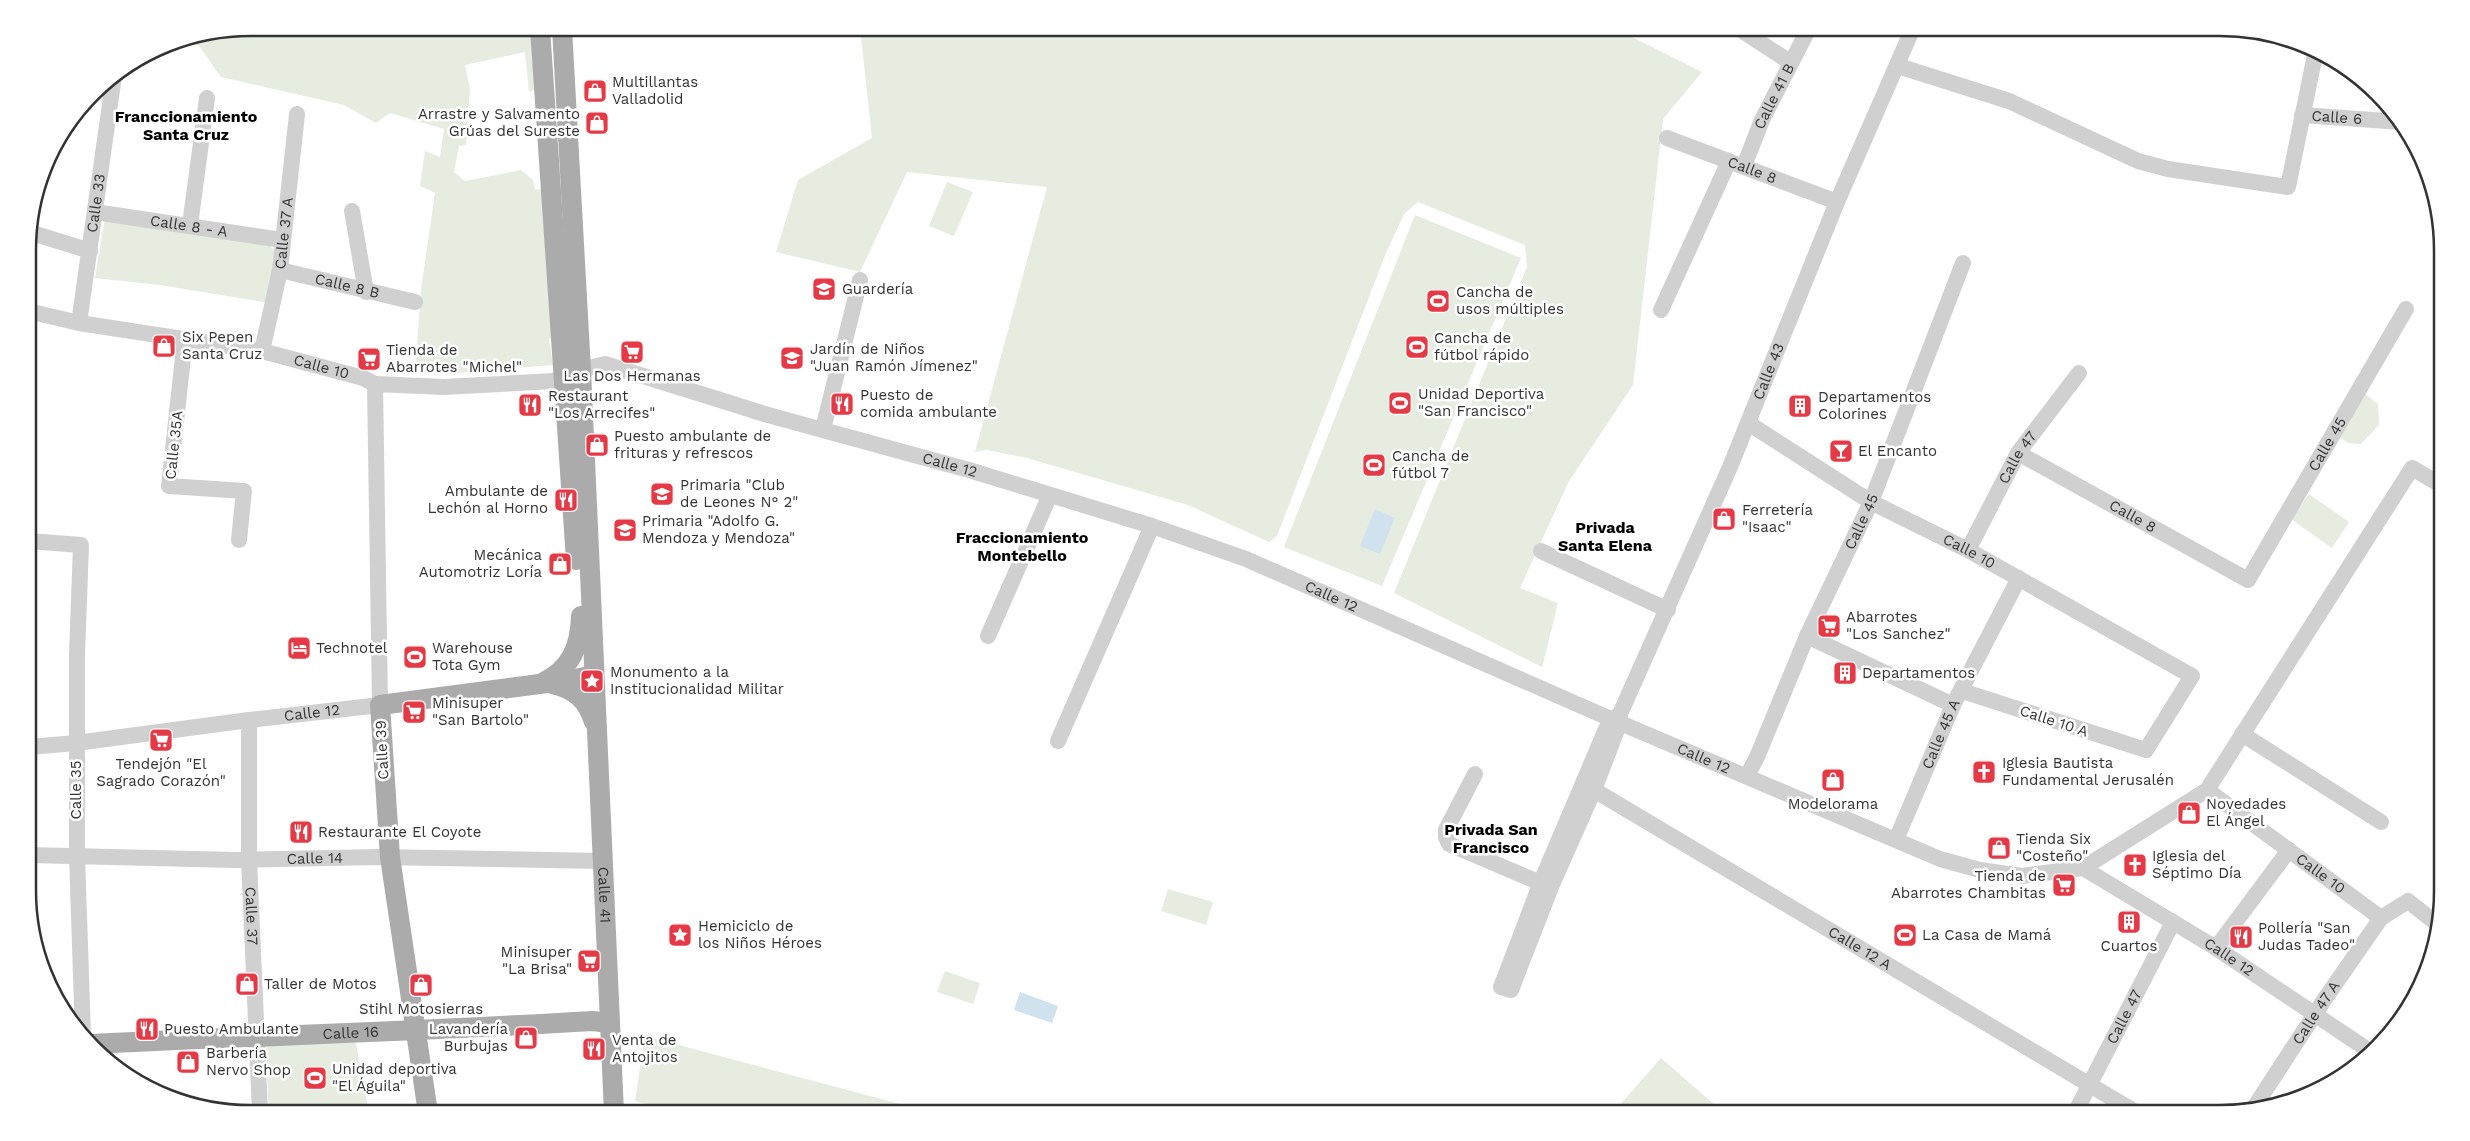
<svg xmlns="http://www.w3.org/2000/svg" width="2470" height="1141" font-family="'Work Sans',sans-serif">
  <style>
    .green { fill: #e6ecdf }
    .water { fill: #cfe2ee }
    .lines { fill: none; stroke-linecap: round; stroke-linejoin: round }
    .minor { stroke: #d0d0d0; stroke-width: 16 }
    .major { stroke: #ababab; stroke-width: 20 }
    .labels { text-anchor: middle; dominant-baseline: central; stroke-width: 5; stroke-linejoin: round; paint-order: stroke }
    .poi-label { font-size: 15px; fill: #333; stroke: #fff; text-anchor: start }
    .street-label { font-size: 15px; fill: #333; stroke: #fff }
    .neighbourhood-label { font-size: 16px; font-weight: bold; fill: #000; stroke: #fff }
    .rim { fill: none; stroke: #333; stroke-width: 2.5 }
  </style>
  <rect width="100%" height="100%" fill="#fff"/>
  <g class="green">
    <polygon points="250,28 535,28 539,88 529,92 525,52 465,65 470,89 466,145 459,146 454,172 465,181 521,170 533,180 535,189 545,190 556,335 549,339 553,365 448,374 415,372 421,290 435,193 420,186 425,151 440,157 444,129 390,113 376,123 344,105 221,77 199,46 188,40"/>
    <polygon points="860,28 1629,28 1628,35 1702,72 1663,119 1633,385 1568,483 1520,588 1558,603 1542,667 1394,593 1527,267 1525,245 1418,202 1404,214 1386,253 1277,536 1269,542 1188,505 1027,458 987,450 975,452 1047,187 907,172 860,272 776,252 798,180 872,138"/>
    <polygon points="947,182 973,192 954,236 929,226"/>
    <polygon points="1415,215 1521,258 1382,586 1284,547"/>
    <polygon points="105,218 270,246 275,251 270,303 160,285 95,278"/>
    <polygon points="2365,394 2378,404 2379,425 2361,444 2348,443 2339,436"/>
    <polygon points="2309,494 2349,522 2332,548 2291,519"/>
    <polygon points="1168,889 1213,902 1206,925 1161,911"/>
    <polygon points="945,971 980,983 973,1004 937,992"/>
    <polygon points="645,1036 934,1113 680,1113 635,1101"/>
    <polygon points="265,1039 356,1043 369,1113 269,1113"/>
    <polygon points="1661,1058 1724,1113 1613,1113"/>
  </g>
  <g class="water">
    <polygon points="1375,509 1395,518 1380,554 1360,546"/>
    <polygon points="1020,992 1058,1006 1052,1023 1014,1010"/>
  </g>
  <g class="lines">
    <g class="minor">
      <polyline points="1738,28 1790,62"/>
      <polyline points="1898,66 2009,101 2138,161 2168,169 2288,187 2316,50"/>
      <path id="s1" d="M2302,115L2401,122"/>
      <path id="s2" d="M1667,138L1837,202"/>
      <path id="s3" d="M1744,166L1762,120L1809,28"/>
      <polyline points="352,211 366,292"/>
      <path id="s4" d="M95,212L282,240"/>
      <polyline points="190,225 207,98"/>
      <polyline points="29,232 90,251"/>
      <path id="s5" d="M280,270L415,302"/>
      <polyline points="1661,310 1729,161"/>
      <path id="s6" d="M28,311L79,323L262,351L363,378L375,384L444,387L554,381L581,370L605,364L768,415L969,470L1152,526L1246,559L1611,719L1940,859L1980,870L2022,876L2083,868L2207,790L2412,468L2441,485"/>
      <path id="s7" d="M79,323L113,83"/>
      <polyline points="185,339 169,486 244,491 239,540"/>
      <path id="s8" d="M262,351L280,270L297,114"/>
      <path id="s9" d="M1748,423L1871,502L1968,550L2192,676L2146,750L1962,691"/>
      <polyline points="823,429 860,280"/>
      <path id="s10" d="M2018,453L2248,580L2406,309"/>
      <polyline points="29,541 81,545 77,655 77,855 83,1036"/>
      <path id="s11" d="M1968,550L2018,453L2079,373"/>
      <polyline points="1541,551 1668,610"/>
      <polyline points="988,636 1050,495"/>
      <polyline points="1807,636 1953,705"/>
      <path id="s12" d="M1620,714L1612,719L1606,729L1541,882L1501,987L1511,990L1551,887L1594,790L1620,722V714L1730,467L1837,202L1913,28"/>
      <path id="s13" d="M249,720V860L260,1113"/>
      <polyline points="2242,734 2381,822"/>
      <polyline points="1058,741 1152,526"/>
      <path id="s14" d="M29,747L76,743L249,720L380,705L375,384"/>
      <polyline points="1475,774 1446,830 1446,837 1449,844 1550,887"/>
      <path id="s15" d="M1747,776L1757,757L1807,636L1871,502L1963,263"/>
      <path id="s16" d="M1586,783L1594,790L2137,1113"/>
      <path id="s17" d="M2207,790L2381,918"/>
      <path id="s18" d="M1896,840L1953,705L2019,578"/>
      <path id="s19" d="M29,855L235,860L378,857L602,861"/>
      <path id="s20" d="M2083,868L2216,948L2371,1052"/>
      <polyline points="2216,948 2289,850"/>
      <path id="s21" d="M2253,1109L2324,1000L2381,918L2408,901L2436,923"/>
      <path id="s22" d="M2075,1113L2173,922"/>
    </g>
    <g class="major">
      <polyline points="540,28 576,560"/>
      <path id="s23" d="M562,28L581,370L614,1113"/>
      <path d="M542,683C571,669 580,647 581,616"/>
      <path d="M552,684C574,689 587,699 594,722"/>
      <path id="s24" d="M91,1044C259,1036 426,1031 593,1021L609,1023"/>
      <polyline points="428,1113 390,857 380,705 570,680 594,675"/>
    </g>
  </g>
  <defs>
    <g id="shop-square" transform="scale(1.25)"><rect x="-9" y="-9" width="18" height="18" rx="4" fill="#e63946" stroke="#fff"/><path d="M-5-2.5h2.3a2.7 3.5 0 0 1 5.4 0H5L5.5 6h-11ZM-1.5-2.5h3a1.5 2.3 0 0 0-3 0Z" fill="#fff"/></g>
    <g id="school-square" transform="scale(1.25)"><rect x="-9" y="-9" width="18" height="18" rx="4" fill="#e63946" stroke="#fff"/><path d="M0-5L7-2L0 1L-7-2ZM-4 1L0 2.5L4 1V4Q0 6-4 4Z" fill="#fff"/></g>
    <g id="stadium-square" transform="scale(1.25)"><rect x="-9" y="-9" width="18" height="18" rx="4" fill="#e63946" stroke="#fff"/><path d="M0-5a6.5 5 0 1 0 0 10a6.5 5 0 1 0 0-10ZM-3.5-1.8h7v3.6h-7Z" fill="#fff"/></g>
    <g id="supermarket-square" transform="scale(1.25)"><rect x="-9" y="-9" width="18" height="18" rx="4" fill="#e63946" stroke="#fff"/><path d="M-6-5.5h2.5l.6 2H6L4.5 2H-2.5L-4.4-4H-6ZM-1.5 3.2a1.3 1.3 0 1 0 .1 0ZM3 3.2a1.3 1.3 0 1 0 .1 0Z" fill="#fff"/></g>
    <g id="restaurant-square" transform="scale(1.25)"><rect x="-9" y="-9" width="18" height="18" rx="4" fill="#e63946" stroke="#fff"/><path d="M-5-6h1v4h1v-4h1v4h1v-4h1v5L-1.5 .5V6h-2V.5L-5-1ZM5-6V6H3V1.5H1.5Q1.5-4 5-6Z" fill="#fff"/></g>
    <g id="building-square" transform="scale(1.25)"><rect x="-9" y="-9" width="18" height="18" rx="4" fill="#e63946" stroke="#fff"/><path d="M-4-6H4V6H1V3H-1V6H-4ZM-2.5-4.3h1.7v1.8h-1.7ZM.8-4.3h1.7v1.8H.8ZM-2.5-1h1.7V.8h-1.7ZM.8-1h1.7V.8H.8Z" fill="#fff"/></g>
    <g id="bar-square" transform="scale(1.25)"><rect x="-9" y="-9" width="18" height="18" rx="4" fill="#e63946" stroke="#fff"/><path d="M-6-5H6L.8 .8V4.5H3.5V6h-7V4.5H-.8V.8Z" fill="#fff"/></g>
    <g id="hotel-square" transform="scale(1.25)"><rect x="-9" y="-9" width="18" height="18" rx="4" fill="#e63946" stroke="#fff"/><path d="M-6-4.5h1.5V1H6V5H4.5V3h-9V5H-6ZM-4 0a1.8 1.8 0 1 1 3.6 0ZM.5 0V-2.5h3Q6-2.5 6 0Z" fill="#fff"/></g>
    <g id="sight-square" transform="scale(1.25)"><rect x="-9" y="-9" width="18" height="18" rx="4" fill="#e63946" stroke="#fff"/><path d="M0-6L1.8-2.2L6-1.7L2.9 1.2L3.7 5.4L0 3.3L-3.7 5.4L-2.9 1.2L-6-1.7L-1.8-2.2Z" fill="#fff"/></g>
    <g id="church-square" transform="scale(1.25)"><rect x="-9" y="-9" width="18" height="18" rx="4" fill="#e63946" stroke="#fff"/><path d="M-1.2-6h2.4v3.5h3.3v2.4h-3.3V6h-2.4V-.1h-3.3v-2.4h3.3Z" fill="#fff"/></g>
  </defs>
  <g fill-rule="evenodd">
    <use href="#shop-square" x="595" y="91"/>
    <use href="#shop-square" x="597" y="123"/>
    <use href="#school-square" x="824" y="289"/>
    <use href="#stadium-square" x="1438" y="301"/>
    <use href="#shop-square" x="164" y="346"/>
    <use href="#stadium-square" x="1417" y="347"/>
    <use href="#supermarket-square" x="632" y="352"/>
    <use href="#school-square" x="792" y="358"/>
    <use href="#supermarket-square" x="369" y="359"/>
    <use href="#stadium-square" x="1400" y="403"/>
    <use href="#restaurant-square" x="842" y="404"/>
    <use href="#restaurant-square" x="530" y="405"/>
    <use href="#building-square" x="1800" y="406"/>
    <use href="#shop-square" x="597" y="445"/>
    <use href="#bar-square" x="1841" y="451"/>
    <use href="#stadium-square" x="1374" y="465"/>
    <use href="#school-square" x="662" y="494"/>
    <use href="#restaurant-square" x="566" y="500"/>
    <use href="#shop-square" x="1724" y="519"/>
    <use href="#school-square" x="625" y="530"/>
    <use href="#shop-square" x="560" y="564"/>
    <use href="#supermarket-square" x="1829" y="626"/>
    <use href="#hotel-square" x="299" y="648"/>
    <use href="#stadium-square" x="415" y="657"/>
    <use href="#building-square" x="1845" y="673"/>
    <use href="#sight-square" x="592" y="681"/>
    <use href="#supermarket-square" x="414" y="712"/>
    <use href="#supermarket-square" x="161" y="740"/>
    <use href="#church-square" x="1984" y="772"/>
    <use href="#shop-square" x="1833" y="780"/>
    <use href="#shop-square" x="2189" y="813"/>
    <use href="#restaurant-square" x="301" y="832"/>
    <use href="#shop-square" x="1999" y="848"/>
    <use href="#church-square" x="2135" y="865"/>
    <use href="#supermarket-square" x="2064" y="885"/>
    <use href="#building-square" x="2129" y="922"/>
    <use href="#sight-square" x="680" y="935"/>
    <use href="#stadium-square" x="1905" y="935"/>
    <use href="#restaurant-square" x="2241" y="937"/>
    <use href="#supermarket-square" x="589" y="961"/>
    <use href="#shop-square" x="247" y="984"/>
    <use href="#shop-square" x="421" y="985"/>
    <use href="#restaurant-square" x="147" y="1029"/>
    <use href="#shop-square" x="526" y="1038"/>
    <use href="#restaurant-square" x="594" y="1049"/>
    <use href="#shop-square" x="188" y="1062"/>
    <use href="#stadium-square" x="315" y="1078"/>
  </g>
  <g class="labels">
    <g class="poi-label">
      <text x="612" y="82">Multillantas<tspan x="612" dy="17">Valladolid</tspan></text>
      <text x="580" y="114" text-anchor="end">Arrastre y Salvamento<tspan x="580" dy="17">Grúas del Sureste</tspan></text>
      <text x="842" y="289">Guardería</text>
      <text x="1456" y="292">Cancha de<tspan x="1456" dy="17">usos múltiples</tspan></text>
      <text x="182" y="337">Six Pepen<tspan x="182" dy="17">Santa Cruz</tspan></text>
      <text x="1434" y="338">Cancha de<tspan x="1434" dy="17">fútbol rápido</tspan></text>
      <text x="810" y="349">Jardín de Niños<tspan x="810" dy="17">"Juan Ramón Jímenez"</tspan></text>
      <text x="386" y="350">Tienda de<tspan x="386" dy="17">Abarrotes "Michel"</tspan></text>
      <text x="632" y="376" text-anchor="middle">Las Dos Hermanas</text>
      <text x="1418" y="394">Unidad Deportiva<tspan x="1418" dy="17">"San Francisco"</tspan></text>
      <text x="860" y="395">Puesto de<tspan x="860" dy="17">comida ambulante</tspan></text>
      <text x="548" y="396">Restaurant<tspan x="548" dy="17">"Los Arrecifes"</tspan></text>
      <text x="1818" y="397">Departamentos<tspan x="1818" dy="17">Colorines</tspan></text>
      <text x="614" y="436">Puesto ambulante de<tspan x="614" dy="17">frituras y refrescos</tspan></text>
      <text x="1858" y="451">El Encanto</text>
      <text x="1392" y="456">Cancha de<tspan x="1392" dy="17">fútbol 7</tspan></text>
      <text x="680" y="485">Primaria "Club<tspan x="680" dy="17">de Leones N° 2"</tspan></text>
      <text x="548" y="491" text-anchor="end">Ambulante de<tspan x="548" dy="17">Lechón al Horno</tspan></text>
      <text x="1742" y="510">Ferretería<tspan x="1742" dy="17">"Isaac"</tspan></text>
      <text x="642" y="521">Primaria "Adolfo G.<tspan x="642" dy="17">Mendoza y Mendoza"</tspan></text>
      <text x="542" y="555" text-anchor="end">Mecánica<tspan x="542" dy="17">Automotriz Loría</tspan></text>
      <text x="1846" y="617">Abarrotes<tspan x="1846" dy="17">"Los Sanchez"</tspan></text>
      <text x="316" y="648">Technotel</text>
      <text x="432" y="648">Warehouse<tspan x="432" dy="17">Tota Gym</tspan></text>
      <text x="610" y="672">Monumento a la<tspan x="610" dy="17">Institucionalidad Militar</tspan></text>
      <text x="1862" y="673">Departamentos</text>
      <text x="432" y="703">Minisuper<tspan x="432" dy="17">"San Bartolo"</tspan></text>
      <text x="2002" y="763">Iglesia Bautista<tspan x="2002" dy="17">Fundamental Jerusalén</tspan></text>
      <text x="161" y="764" text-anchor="middle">Tendejón "El<tspan x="161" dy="17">Sagrado Corazón"</tspan></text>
      <text x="1833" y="804" text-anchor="middle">Modelorama</text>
      <text x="2206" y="804">Novedades<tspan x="2206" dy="17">El Ángel</tspan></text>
      <text x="318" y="832">Restaurante El Coyote</text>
      <text x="2016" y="839">Tienda Six<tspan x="2016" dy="17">"Costeño"</tspan></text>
      <text x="2152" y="856">Iglesia del<tspan x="2152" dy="17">Séptimo Día</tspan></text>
      <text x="2046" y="876" text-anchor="end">Tienda de<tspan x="2046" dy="17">Abarrotes Chambitas</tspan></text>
      <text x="698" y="926">Hemiciclo de<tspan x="698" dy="17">los Niños Héroes</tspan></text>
      <text x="2258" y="928">Pollería "San<tspan x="2258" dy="17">Judas Tadeo"</tspan></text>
      <text x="1922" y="935">La Casa de Mamá</text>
      <text x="2129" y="946" text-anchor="middle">Cuartos</text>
      <text x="572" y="952" text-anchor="end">Minisuper<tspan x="572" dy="17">"La Brisa"</tspan></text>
      <text x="264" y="984">Taller de Motos</text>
      <text x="421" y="1009" text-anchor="middle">Stihl Motosierras</text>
      <text x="164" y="1029">Puesto Ambulante</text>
      <text x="508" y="1029" text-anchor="end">Lavandería<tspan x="508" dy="17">Burbujas</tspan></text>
      <text x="612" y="1040">Venta de<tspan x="612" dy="17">Antojitos</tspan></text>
      <text x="206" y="1053">Barbería<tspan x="206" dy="17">Nervo Shop</tspan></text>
      <text x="332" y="1069">Unidad deportiva<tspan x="332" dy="17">"El Águila"</tspan></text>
    </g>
    <g class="street-label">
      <text stroke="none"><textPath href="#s3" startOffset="76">Calle 41 B</textPath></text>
      <text stroke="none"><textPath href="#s1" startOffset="35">Calle 6</textPath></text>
      <text stroke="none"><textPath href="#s2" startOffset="91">Calle 8</textPath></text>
      <text stroke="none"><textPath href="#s7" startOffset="121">Calle 33</textPath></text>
      <text stroke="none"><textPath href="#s4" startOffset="95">Calle 8 - A</textPath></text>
      <text stroke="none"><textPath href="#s8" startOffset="120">Calle 37 A</textPath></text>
      <text stroke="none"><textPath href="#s5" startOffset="69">Calle 8 B</textPath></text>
      <text stroke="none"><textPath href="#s6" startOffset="299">Calle 10</textPath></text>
      <text stroke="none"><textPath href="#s12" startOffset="981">Calle 43</textPath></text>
      <text transform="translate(174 445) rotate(-84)">Calle 35A</text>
      <text stroke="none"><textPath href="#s10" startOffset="420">Calle 45</textPath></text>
      <text stroke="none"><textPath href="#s11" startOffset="105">Calle 47</textPath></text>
      <text stroke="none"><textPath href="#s6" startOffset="948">Calle 12</textPath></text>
      <text stroke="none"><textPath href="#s10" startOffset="131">Calle 8</textPath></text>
      <text stroke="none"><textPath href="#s15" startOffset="279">Calle 45</textPath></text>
      <text stroke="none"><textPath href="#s9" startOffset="256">Calle 10</textPath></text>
      <text stroke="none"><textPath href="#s6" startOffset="1352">Calle 12</textPath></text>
      <text stroke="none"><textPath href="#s14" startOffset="285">Calle 12</textPath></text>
      <text transform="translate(2054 721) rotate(18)">Calle 10 A</text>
      <text stroke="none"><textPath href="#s18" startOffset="115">Calle 45 A</textPath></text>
      <text transform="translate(382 750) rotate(-93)">Calle 39</text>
      <text stroke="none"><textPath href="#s6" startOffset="1758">Calle 12</textPath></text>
      <text transform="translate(76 790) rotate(-90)">Calle 35</text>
      <text stroke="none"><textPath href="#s19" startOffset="286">Calle 14</textPath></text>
      <text stroke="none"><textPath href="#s17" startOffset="141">Calle 10</textPath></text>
      <text stroke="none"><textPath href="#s23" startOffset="868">Calle 41</textPath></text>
      <text stroke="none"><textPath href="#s13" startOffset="196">Calle 37</textPath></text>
      <text stroke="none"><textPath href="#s16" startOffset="320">Calle 12 A</textPath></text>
      <text stroke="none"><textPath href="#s20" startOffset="171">Calle 12</textPath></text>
      <text stroke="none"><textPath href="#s21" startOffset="115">Calle 47 A</textPath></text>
      <text stroke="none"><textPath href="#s22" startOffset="108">Calle 47</textPath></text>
      <text stroke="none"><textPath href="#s24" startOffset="260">Calle 16</textPath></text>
    </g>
    <g class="neighbourhood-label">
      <text x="186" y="116">Franccionamiento<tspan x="186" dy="18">Santa Cruz</tspan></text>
      <text x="1605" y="527">Privada<tspan x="1605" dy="18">Santa Elena</tspan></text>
      <text x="1022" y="537">Fraccionamiento<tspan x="1022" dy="18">Montebello</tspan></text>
      <text x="1491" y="829">Privada San<tspan x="1491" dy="18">Francisco</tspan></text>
    </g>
  </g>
  <path d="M0 0H2470V1141H0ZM250 36H2220A214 214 0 0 1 2434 250V891A214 214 0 0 1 2220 1105H250A214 214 0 0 1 36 891V250A214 214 0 0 1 250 36Z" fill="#fff" fill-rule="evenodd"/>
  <path class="rim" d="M250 36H2220A214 214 0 0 1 2434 250V891A214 214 0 0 1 2220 1105H250A214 214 0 0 1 36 891V250A214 214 0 0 1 250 36Z"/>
</svg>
